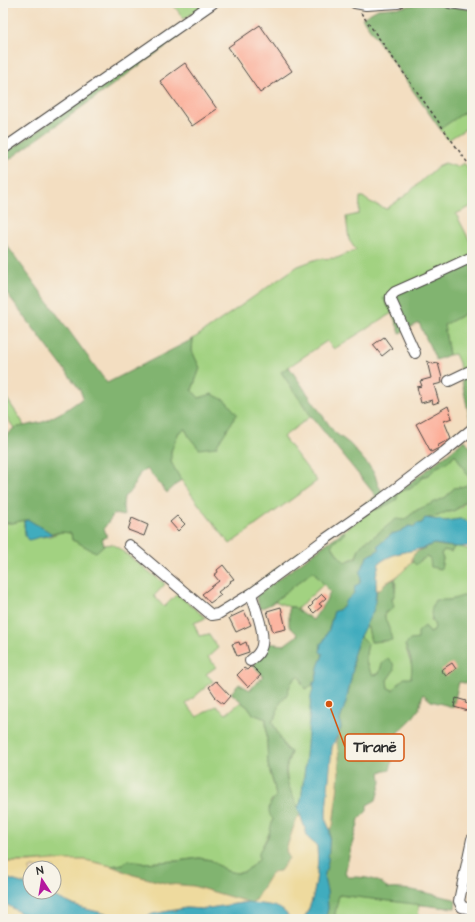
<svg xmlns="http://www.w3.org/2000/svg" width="475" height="922" font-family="'Architects Daughter',sans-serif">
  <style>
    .green { fill: #a2d281; stroke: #667e56 }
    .forest { fill: #81b46f; stroke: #56704d }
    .sand { fill: #eeda9e; stroke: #8c8264 }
    .water { fill: #40acbe; stroke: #366c74 }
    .building { fill: #fcad98 }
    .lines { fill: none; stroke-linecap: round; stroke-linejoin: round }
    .minor-casing { stroke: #494642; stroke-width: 12 }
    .path { stroke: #494642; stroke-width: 1.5; stroke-dasharray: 3 3; stroke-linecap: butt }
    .minor { stroke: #fff; stroke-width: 10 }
    .leader { fill: none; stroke: #d5540f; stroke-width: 1.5 }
    .callout-dot { fill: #d5540f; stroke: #f7f3e8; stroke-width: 1.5 }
    .callout { fill: #f7f3e8; stroke: #d5540f; stroke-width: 1.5 }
    .callout-label { font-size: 15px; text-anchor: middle; font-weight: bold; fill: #2b2b2b }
  </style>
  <rect width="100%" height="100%" fill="#f7f3e8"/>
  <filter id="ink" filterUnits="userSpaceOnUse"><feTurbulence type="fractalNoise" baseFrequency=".025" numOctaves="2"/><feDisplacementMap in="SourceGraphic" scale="8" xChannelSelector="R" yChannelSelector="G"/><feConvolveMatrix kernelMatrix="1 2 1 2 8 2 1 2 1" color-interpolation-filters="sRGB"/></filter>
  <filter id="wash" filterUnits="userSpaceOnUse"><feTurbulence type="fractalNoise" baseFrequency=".012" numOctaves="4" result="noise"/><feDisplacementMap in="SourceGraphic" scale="16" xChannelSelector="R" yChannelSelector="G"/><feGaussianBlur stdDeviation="0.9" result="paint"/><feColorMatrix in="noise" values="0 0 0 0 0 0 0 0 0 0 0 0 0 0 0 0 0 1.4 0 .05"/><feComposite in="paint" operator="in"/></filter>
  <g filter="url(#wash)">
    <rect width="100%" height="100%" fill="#f3dec1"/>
    <g class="green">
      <polygon points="172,3 207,3 184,19"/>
      <polygon points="472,107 472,125 448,140 440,129"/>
      <path d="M445,163L457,167L464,163L472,174V206L456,214L472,245V260L383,298L392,313L334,349L327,341L281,372L311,416L283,437L317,481L230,544C219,530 173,474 171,461C169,451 175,441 179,432L185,429L190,438L216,447L225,431L212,395L198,398L192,390L200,368L192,351L193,339L298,266L317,259L337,258L356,250L349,240L346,217L359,214L360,197H363C369,203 379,205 386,209L406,195L438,166Z"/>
      <polygon points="472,310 472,366 460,372 459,363 455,354 449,355 444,325"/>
      <polygon points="3,393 22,421 24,427 14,428 3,412"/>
      <polygon points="455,454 472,481 465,486 454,488 446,497 438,502 417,510 404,520 389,525 372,538 364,542 359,549 356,557 345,562 338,555 331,544 344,534 342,532 375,508 380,508 397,499 398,493 404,490 410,489 416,484 423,477 430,474 437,467 448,462"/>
      <polygon points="472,495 472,523 460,519 446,521 425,518 431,516 438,516 445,512 451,512 461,507 469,496"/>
      <path d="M20,520L24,521V527L42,537L50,536L61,532L71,533L72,540C81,543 87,549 96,551L104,545L113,544L165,584L154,596L164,607L177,594L206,618L194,623L199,636L209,634L218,648L208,657L216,667L206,674L213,681L186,704L197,717L216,706L226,714L241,702L250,709L253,714L266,719L268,765L276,793V797L270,802C271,807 273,813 273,819C273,834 259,844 260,858L245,872L237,873L227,871L216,864L211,860L199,858L177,861L142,863L129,860L123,864L111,866L85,860L3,862V523H12Z"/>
      <path d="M455,546L472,550V599L466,595L460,598L442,601L431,619L435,626L434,631L430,633L425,626L418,639L405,645L412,667L411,678L393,690L388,688L387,680L394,670L382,664L379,674L373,675C364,664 365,657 368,644L360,636L365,625L368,627L371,642L385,641L388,626C379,610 392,606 395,592C396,588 396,583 395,579L412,561L416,564L426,557L430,559L441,569L443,559L441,554L444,550L451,552Z"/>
      <polygon points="313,571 324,584 296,610 294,607 289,607 275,601"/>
      <polygon points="298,675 300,678 302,685 310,687 314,684 311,697 305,768 301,801 298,808 288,786 286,769 291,752 286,749 272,722 277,714 278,706 287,694 291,683"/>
      <polygon points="338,895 419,904 418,919 334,919"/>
    </g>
    <g class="forest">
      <polygon points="420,3 472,9 472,107 440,129 362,18 378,9 404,7"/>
      <polygon points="179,33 179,37 3,164 3,155 174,34"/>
      <path d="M3,240L107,383L193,339L192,351L200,368L192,390L199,398L212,394L226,401L237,414L216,447L199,449L190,438L185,429L179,432L171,451V462L181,480L167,493L147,469L140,473L132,490L124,497L123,506L124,516L114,514L104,528L107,537L102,539L104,545L96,552C87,549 81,543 72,540L71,533L61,532L52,534C49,532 31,521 28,520C22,520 18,522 13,523C9,523 6,522 3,523V438L14,428L43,422L66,410L83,398L80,390L3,288Z"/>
      <polygon points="472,260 472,310 444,325 449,355 436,360 419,323 400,333 392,313 383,298"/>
      <polygon points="472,366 472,425 471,426 460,372"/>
      <polygon points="289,367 334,432 350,444 370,467 375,475 378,485 385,495 254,588 245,592 376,496 311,416 281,372"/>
      <path d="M465,440L471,448L472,447V495C465,498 463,506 453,511C450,512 447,511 444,513C442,513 440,515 438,516C431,518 427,516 422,523L416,524L415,527L409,526L401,531L392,534L377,546L380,549L367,557L360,583L355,586L354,593L339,610L334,611L329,629L323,642L322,658L320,662L318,668L315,682L310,687L305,689C301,685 302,679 298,675L291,683L287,694L278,706L277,714L272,722L286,749L291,752C289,757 287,763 286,768C284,782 296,801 301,814L296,820L286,850L289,858L280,871L272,873L255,900L251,903L193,886L169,884L133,875L111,866L123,864L129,860L142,863L177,861L199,858L211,860L216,864L227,871L237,873L245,872L259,859V852L268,837L273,819C266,812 269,803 276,797L274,785L268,765L266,719L253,714L250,709L231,693L239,684L250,690L263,676L253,665L266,643L284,645L298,635L289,626V607H294C300,613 307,615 313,620L327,599L330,592L313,571L271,604L260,609L256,596L342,532H345L344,534L331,545L338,555L345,562L356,558L359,549L364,542L372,538L396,519L404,520L417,510L446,497L454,488L465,486L471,481L455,454L448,462L437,467L430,474L423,477L416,484L410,489L404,490L398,493L397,499L389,504L375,510Z"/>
      <polygon points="433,544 443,546 455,546 451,552 444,550 441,554 443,559 441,569 431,567 430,559 426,557 420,561 416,565 412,561 412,557 415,553"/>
      <path d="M395,579V593L392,599L394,607L388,612H385C384,618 386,620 388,626C390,630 391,636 392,640L371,642L368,627L365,625L374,609L377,590H380L385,583Z"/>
      <path d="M466,595L472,599V615L468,620V623L472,628V682L471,684L459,682L453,707L431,701L423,694L419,709L411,720L398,732L394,742L395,748L390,770L380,772L381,782L376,800L367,805V811L359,819L358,824L351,848L345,873L348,877C361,877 379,877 388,889C408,887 434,895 454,899L456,901L455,908L439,907L339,895L334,919H325L328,909L327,891L324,878L328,861L330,830L333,826L338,784L339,757L337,748V736L341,728L340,720L346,702L353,669V656L360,636L368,644C365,657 364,664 373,675L379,674L382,664L388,658L393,663L394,670L387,680L388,688L393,690L404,678H411C413,664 411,657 405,645L410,640L418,639V632L425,626L430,633L434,631L435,626C430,617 430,609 435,600H450Z"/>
    </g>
    <g class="sand">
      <path d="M423,548L415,553L412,557V561C404,571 397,578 385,583L380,590H377L376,593V576L379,563C393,553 407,551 423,548Z"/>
      <path d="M337,736C336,744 339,750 339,758C340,780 335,804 333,826L330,830L326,821V811L329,770L332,747Z"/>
      <path d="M301,814L308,837L317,846C319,870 316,897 304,919H290C281,903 266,907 251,903L255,900L272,872L280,871L289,858L286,850L296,820Z"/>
      <path d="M52,860H85L111,866L133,875L169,884L193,886L248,902L203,909L186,908L153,914L141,919H126L78,907L44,892H54V868H30V886C21,882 11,881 3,876V862H30Z"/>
      <polygon points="3,902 22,914 36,919 3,919"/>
    </g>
    <g class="water">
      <path d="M425,518L446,521L460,519L472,523V545C460,549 447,546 435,544C431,544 427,547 423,548C405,553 395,551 379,563L376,576V593L374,609L360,636L353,656V669L346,702L340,720L341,728L332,747L326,811V821L330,830L328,861L324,878L327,891L328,909L325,919H304C316,898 319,870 317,846L308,838L298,808L301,801L305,768L311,697L314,684L312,683L315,682C317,677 317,673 318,668C319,662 322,660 323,654L320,652L321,643L323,642L329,629L334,611L339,610L344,605L345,602L354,593L355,586L360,583L361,577L360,573L367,557L380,549L377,546L392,534L401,531L409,526L415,527L416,524L422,523Z"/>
      <path d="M29,520C37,526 45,528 52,534L29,540L25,536L24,521Z"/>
      <path d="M3,876C11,881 21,882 30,886V892H44L78,907L126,919H137H36L22,914L3,902Z"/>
      <path d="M248,902C264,906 281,902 290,919H141L153,914L186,908L203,909Z"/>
    </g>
    <g id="blocks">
      <g class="building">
        <polygon points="260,25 292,71 260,93 228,47"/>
        <polygon points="185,63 217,109 192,126 160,81"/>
        <polygon points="384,337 392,348 382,356 373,345"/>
        <polygon points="427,361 433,364 438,363 442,378 441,378 442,383 434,385 439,402 433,404 432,400 421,403 417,387 422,386 420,381 431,378"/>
        <polygon points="448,406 452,418 444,421 451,438 437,446 439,448 431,452 416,424"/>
        <polygon points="177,516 185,524 178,531 170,522"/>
        <polygon points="132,518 148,525 144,536 128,530"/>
        <polygon points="223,565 234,579 230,581 231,582 218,592 221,595 210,603 202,594 219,581 214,575 218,572 217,570"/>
        <polygon points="322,594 326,598 319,604 322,606 314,613 309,608 313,604 312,603"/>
        <polygon points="281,607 286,629 273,632 267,611"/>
        <polygon points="244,611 251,625 236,632 229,618"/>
        <polygon points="239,642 240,645 246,642 249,652 237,656 232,644"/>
        <polygon points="452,663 456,669 446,676 441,670"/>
        <polygon points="250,667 253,667 261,675 248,687 237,675 244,668 247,670"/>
        <polygon points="216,681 230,696 223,704 214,697 215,696 209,687"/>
        <polygon points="456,698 466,701 465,703 472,705 472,712 454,707"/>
      </g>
    </g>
  </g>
  <g filter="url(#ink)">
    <use href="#blocks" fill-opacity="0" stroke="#494642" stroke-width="1"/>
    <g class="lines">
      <g class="minor-casing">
        <g id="minor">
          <polyline points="355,3 366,5 398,3"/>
          <polyline points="450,3 472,6"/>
          <polyline points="3,149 213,3"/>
          <polyline points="415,353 391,300 391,296 395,292 440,272 472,257"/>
          <polyline points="449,381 472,370"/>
          <polyline points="129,545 209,613 212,615 218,614 251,594 324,540 374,505 444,452 472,429"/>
          <path d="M250,661C253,658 257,656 259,652C269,639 255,608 251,594"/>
          <polyline points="472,839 459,901 462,907 472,909"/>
        </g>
      </g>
      <polyline class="path" points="361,13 472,169"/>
      <use href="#minor" class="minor"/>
    </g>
  </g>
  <path class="leader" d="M329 704L345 747"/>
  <circle class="callout-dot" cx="329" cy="704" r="4"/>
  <rect class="callout" x="345" y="734" width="59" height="27" rx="4"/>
  <g class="callout-label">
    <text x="375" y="752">Tiranë</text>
  </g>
  <rect width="475" height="922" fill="none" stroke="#f7f3e8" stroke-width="16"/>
  <g transform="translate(42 880) rotate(348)"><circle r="19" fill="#f7f3e8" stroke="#a5a39c"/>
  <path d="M0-3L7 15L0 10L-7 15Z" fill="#b5179e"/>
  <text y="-6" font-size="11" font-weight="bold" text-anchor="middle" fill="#2b2b2b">N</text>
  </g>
</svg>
